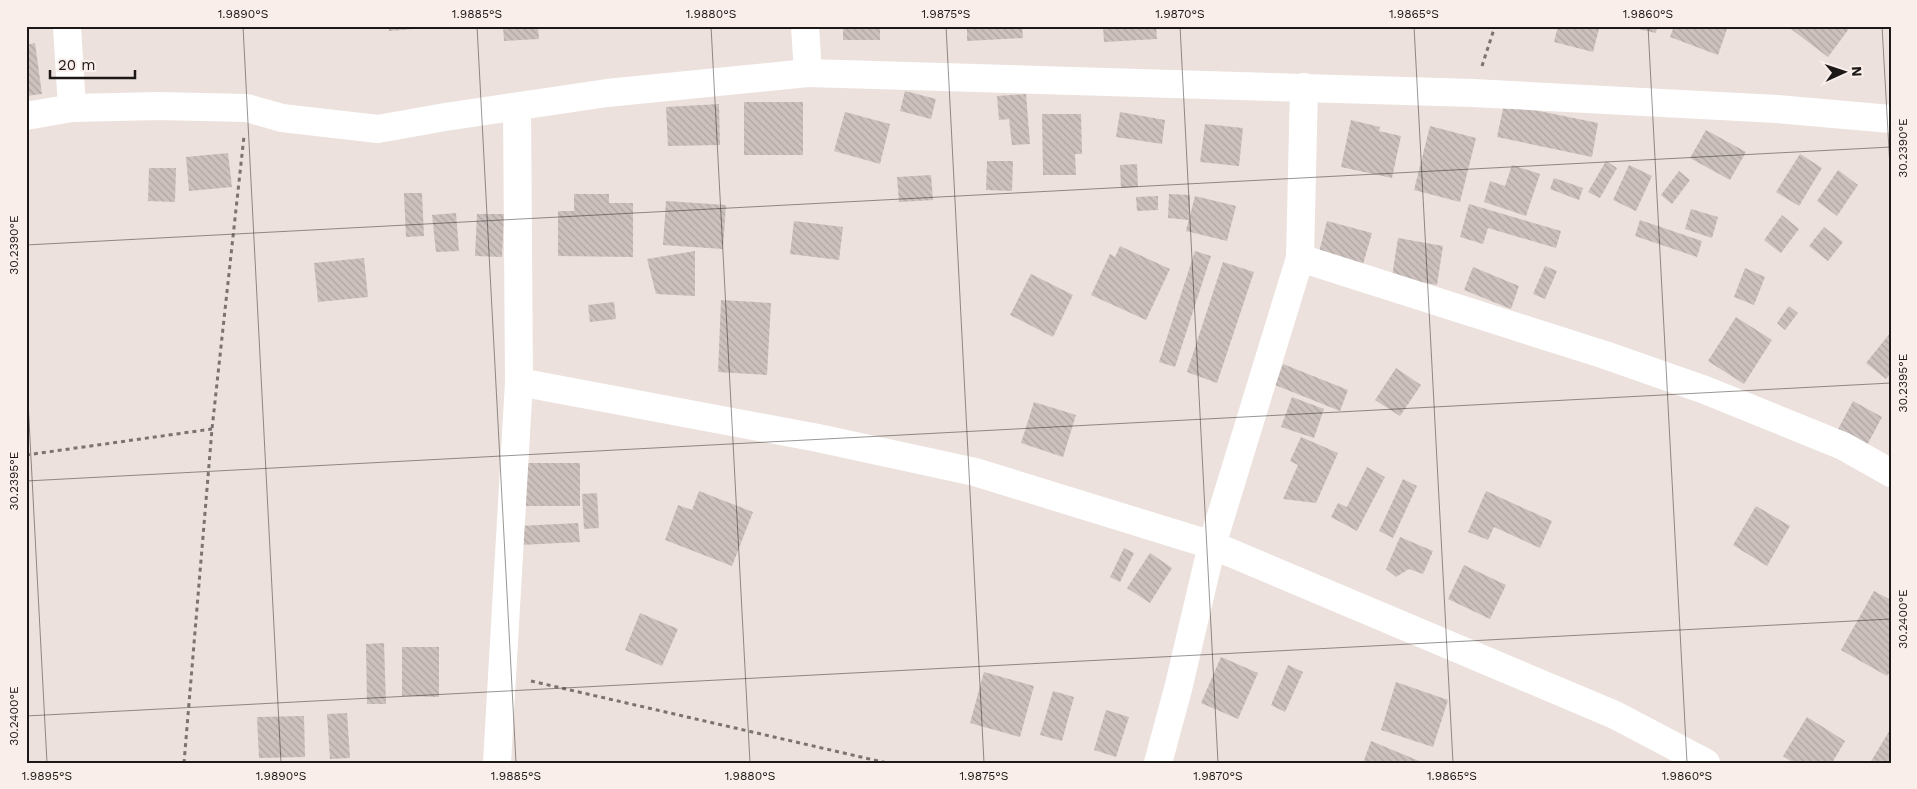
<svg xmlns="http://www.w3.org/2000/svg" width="1917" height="789" font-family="'Work Sans',sans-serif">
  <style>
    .building { fill: url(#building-back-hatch) }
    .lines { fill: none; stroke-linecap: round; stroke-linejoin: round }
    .path { stroke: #7b7371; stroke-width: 3; stroke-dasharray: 4 4; stroke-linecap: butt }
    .minor { stroke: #fff; stroke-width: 28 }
    .ticks { fill: none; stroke: #1c1817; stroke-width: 1; stroke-opacity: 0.45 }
    .neatline { fill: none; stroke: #1c1817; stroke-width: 2 }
    .ticks-label { font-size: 12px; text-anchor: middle; fill: #1c1817 }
  </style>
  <defs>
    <pattern id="building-back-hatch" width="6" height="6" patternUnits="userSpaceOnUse" patternTransform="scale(1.25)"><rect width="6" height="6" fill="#ccc1bd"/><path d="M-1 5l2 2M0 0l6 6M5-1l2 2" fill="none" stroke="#afa5a2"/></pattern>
  </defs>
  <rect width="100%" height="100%" fill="#ece1dc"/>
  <g class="building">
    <polygon points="389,26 426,26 426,28 389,31"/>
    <polygon points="472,26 486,26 486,28 473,29"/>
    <polygon points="503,26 538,26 539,39 504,41"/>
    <rect x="843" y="26" width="37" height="14"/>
    <polygon points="967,26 1022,26 1023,38 967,41"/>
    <polygon points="1103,26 1156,26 1157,39 1104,42"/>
    <polygon points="1558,26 1588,26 1599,29 1593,52 1554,42"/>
    <polygon points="1625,26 1657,26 1656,33"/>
    <polygon points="1674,26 1728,26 1718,55 1670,37"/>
    <polygon points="1787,26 1851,26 1828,57"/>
    <polygon points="35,43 42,94 26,96 26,45"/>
    <polygon points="905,91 936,99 931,119 900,111"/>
    <polygon points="1026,94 1030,144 1012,145 1009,119 999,120 997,96"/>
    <rect x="744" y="102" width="59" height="53"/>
    <polygon points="719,104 720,145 668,146 666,107"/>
    <polygon points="1504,104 1598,123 1592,157 1497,137"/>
    <polygon points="845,112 890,124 880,164 834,151"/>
    <polygon points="1120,112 1165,120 1162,144 1116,137"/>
    <polygon points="1042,114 1081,114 1082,154 1075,154 1076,175 1043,175"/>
    <polygon points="1351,120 1380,127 1379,131 1401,136 1392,178 1341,167"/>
    <polygon points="1205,124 1243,128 1239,166 1200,162"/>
    <polygon points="1430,126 1476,138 1460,202 1414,190"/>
    <polygon points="1706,130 1746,152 1730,180 1690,158"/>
    <polygon points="228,153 232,187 189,191 186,157"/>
    <polygon points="1800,154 1822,168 1799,206 1776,192"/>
    <polygon points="987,161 1013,161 1012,191 986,190"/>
    <polygon points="1606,161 1617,168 1600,198 1588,192"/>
    <polygon points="1137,164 1138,187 1121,188 1120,165"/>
    <polygon points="1512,165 1540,174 1526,216 1484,202 1490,181 1505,186"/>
    <polygon points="1629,165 1652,176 1636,211 1613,200"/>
    <polygon points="149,168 176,168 175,202 148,201"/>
    <polygon points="1838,170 1858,185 1837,216 1817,201"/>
    <polygon points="1679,171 1690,180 1672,204 1661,195"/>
    <polygon points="931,175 933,200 899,202 897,177"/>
    <polygon points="1554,178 1583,188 1579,200 1550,189"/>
    <polygon points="404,193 422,193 424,236 406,237"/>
    <polygon points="574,194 609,194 609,203 633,203 633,257 558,256 558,211 574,211"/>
    <polygon points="1169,194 1190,195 1189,220 1168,218"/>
    <polygon points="1158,196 1158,210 1137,211 1136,197"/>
    <polygon points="1195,196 1236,206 1227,241 1186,231"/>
    <polygon points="666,201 726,205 723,249 663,245"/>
    <polygon points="1469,204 1561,231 1556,248 1488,228 1483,244 1460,237"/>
    <polygon points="1691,209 1718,217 1712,238 1685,229"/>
    <polygon points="456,213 459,251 436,252 432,215"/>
    <polygon points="477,214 504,214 502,257 475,256"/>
    <polygon points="1782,215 1799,229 1781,253 1764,240"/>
    <polygon points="1640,220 1702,241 1697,257 1635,236"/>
    <polygon points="794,221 843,227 839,260 790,254"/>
    <polygon points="1327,221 1372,233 1362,268 1318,256"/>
    <polygon points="1824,227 1843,242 1828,261 1809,246"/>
    <polygon points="1398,238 1443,246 1437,285 1392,277"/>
    <polygon points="1120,246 1170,269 1146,320 1091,295 1110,254 1115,257"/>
    <polygon points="695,251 695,296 656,294 647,259"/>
    <polygon points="1195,251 1211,256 1175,367 1159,362"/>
    <polygon points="364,258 368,297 318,302 314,263"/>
    <polygon points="1223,262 1254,272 1217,383 1187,372"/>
    <polygon points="1545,266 1557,271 1545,299 1533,294"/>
    <polygon points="1473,267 1519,286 1511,309 1464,290"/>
    <polygon points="1745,268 1765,277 1754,305 1734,297"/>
    <polygon points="1031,274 1073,295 1053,337 1010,315"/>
    <polygon points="721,300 771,303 767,375 718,372"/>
    <polygon points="614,302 616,319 590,322 588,305"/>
    <polygon points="1789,306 1798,313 1785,330 1777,323"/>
    <polygon points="1736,317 1772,340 1744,384 1708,361"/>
    <polygon points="1891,332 1891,373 1886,379 1866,363"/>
    <polygon points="1283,364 1348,390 1340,411 1275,385"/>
    <polygon points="1396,368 1421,385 1400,416 1375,400"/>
    <polygon points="1292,397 1324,409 1314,438 1281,427"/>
    <polygon points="1853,401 1882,417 1865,449 1836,433"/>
    <polygon points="1034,402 1076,415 1063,457 1021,443"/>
    <polygon points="1301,437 1338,453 1316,503 1283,499 1298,465 1290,461"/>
    <rect x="526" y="463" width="54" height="43"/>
    <polygon points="1367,467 1385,477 1357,531 1331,517 1338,503 1347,507"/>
    <polygon points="1403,479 1417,486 1393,538 1379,531"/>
    <polygon points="699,491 753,512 732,566 665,540 678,505 692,510"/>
    <polygon points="1486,491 1552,521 1540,548 1494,527 1488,540 1468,532"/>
    <polygon points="597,493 599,528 584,529 582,494"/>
    <polygon points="1756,506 1790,526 1767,566 1733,545"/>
    <polygon points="578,523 580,542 520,545 519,526"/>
    <polygon points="1400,537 1433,551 1423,574 1409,569 1396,577 1386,569"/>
    <polygon points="1124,548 1134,553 1120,582 1110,577"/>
    <polygon points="1150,553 1172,568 1150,603 1127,588"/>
    <polygon points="1464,565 1506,585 1490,619 1448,599"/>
    <polygon points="1874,591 1891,600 1891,670 1887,676 1841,650"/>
    <polygon points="640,613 678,629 662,666 625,650"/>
    <polygon points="384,643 386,704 367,704 366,644"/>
    <polygon points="402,647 439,647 439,697 402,696"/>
    <polygon points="1221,657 1258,673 1238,719 1201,703"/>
    <polygon points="1288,665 1303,672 1285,712 1271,705"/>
    <polygon points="984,672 1034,686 1020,737 970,723"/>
    <polygon points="1396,682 1448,700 1433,747 1381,730"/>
    <polygon points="1053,691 1074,697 1062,741 1040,735"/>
    <polygon points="1106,710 1129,717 1116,757 1094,750"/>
    <polygon points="347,713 350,758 330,759 327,714"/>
    <polygon points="304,716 305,757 259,758 257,717"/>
    <polygon points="1807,717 1845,741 1832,763 1794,763 1783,756"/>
    <polygon points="1891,728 1891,763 1870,763"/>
    <polygon points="1371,741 1424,763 1363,763"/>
  </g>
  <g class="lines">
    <g class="path">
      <polyline points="1482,66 1495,26"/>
      <polyline points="26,455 212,429"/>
      <polyline points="531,681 887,763"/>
      <polyline points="184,763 212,429 244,136"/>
    </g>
    <g class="minor">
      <polyline points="67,26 72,108"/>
      <polyline points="805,26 808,73"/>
      <polyline points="26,116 72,108 159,106 247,108 282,118 378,129 445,117 607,93 808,73 1473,93 1777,109 1891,119"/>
      <polyline points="1300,258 1605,355 1705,390 1843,446 1891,473"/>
      <polyline points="519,382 818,438 975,472 1212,545 1615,715 1706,763"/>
      <polyline points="497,763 519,382 517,107"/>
      <polyline points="1158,763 1178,689 1212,545 1300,258 1304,87"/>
    </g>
  </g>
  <path class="ticks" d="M243,26L281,763M477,26L516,763M711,26L750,763M946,26L984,763M1180,26L1218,763M1414,26L1453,763M1648,26L1687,763M1882,26L1891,185M26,245L1891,147M26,363L47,763M26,481L1891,383M26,716L1891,619"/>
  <rect width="1917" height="789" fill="none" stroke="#f9eeea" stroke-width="55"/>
  <g transform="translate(1844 72) rotate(87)" stroke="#f9eeea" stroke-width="4" paint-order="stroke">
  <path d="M0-4L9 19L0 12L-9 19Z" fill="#1c1817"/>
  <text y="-8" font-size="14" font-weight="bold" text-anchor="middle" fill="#1c1817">N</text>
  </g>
  <path d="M50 70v8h85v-8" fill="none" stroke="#1c1817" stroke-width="2.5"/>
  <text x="58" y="70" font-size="15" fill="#1c1817" stroke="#f9eeea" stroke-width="4" paint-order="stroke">20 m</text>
  <rect x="28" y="28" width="1862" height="734" class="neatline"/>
  <g class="ticks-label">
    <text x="243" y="18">1.9890°S</text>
    <text x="477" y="18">1.9885°S</text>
    <text x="711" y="18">1.9880°S</text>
    <text x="946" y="18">1.9875°S</text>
    <text x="1180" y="18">1.9870°S</text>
    <text x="1414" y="18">1.9865°S</text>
    <text x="1648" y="18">1.9860°S</text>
    <text transform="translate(1903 148) rotate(-90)" y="4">30.2390°E</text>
    <text transform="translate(14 245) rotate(-90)" y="4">30.2390°E</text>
    <text transform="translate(1903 383) rotate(-90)" y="4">30.2395°E</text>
    <text transform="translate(14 481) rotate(-90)" y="4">30.2395°E</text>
    <text transform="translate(1903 619) rotate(-90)" y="4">30.2400°E</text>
    <text transform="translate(14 716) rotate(-90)" y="4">30.2400°E</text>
    <text x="47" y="780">1.9895°S</text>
    <text x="281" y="780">1.9890°S</text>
    <text x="516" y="780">1.9885°S</text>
    <text x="750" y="780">1.9880°S</text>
    <text x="984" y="780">1.9875°S</text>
    <text x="1218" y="780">1.9870°S</text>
    <text x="1452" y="780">1.9865°S</text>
    <text x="1687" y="780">1.9860°S</text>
  </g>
</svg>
